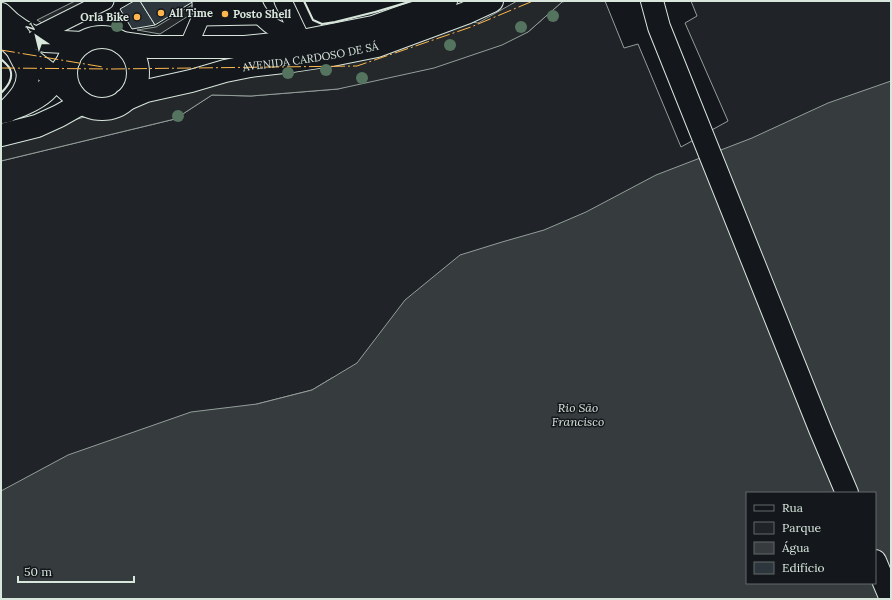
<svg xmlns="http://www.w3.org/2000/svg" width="892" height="600" font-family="Lora,serif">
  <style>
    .green { fill: #202428; stroke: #939e99 }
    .parking { fill: #24282b; stroke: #939e99 }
    .water { fill: #363b3e; stroke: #939e99; fill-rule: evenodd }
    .building { fill: #2c363c; stroke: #d8e6dc }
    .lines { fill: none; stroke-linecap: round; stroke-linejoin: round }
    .minor-casing { stroke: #d8e6dc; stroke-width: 19 }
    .major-casing { stroke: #d8e6dc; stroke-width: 24 }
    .highway-casing { stroke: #d8e6dc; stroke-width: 24 }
    .minor { stroke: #14181c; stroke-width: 17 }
    .major { stroke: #14181c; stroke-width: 22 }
    .highway { stroke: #14181c; stroke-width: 22 }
    .wall { stroke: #d8e6dc; stroke-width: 2 }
    .power { stroke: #ffb74d; stroke-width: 1; stroke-dasharray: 14 3 2 3; stroke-linecap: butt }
    .tree { fill: #55745f }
    .poi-dot { fill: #ffb74d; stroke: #14181c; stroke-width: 1.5 }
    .labels { text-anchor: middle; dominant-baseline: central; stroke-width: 3; stroke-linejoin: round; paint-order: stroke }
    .poi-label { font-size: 11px; font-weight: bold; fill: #d8e6dc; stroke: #14181c; text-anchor: start }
    .street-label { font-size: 11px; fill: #d8e6dc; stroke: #14181c }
    .water-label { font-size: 12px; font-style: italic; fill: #d8e6dc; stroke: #14181c }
  </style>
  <rect width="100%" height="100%" fill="#14181c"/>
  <polygon class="green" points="567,1 605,1 624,48 638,44 681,147 728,121 685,23 697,16 691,1 891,1 891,186 332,378 312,390 257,404 1,518 1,161 175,119 212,95 251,96 338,89 528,32 562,2"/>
  <g class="parking">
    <polygon points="75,1 97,1 47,26 37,20"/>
    <polygon points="517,1 562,1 562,2 528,32 502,45 434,68 338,89 251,96 212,95 175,119 1,161 1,138 60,124 207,82 462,20 478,23"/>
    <polygon points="192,5 196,11 160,34 137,30 156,27"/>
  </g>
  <path class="water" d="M891,81V599H1V491L68,455L191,412L257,404L312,390L357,363L405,300L460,255L502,242L544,230L586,212L656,175L752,138L828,103ZM747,493H875V583H747Z"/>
  <g class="building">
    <polygon points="134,1 140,1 155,25 132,29 120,9"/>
    <polygon points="140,1 194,1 155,25"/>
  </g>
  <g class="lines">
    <g class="minor-casing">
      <g id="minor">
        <path d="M253,1C257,15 270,28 285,32C289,33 294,33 298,33"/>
        <polyline points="283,1 302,41"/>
        <polyline points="201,3 253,1"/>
        <polyline points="201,17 260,16"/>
        <polyline points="33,37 105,1"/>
        <polyline points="188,47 201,17 201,6"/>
      </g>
    </g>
    <g class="major-casing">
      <g id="major">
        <path d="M3,112C17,107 34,101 45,91C55,82 61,70 69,60"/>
        <polyline points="1,135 37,126 59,116 82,103"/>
      </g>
    </g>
    <g class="highway-casing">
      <g id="highway">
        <polyline points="652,1 659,27 820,429 847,493"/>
        <path d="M1,14C13,27 28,36 45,41L82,43"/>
        <polyline points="1,33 16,48 52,76 73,95"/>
        <circle cx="102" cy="73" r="36"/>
        <polyline points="122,43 150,47 245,47 302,41 373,27 446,1"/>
        <path id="s1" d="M125,100L146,91L191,81L225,71L250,66L292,61L332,55L377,46L466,13L492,1"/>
        <path d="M7,111C18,100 31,87 27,70C25,63 20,56 17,49"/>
        <polyline points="875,561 891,599"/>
      </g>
    </g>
    <use href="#minor" class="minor"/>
    <use href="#major" class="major"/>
    <use href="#highway" class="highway"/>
    <g class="wall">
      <polyline points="304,1 313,20 322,24 335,22 375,12 412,1"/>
      <path d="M1,59C4,62 8,65 10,69C14,79 7,87 1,93"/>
    </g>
    <g class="power">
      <polyline points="1,50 103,67"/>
      <polyline points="1,68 111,69 357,66 471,27 533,1"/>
    </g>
  </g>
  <g class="tree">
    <circle cx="553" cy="16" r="6"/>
    <circle cx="117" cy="26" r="6"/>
    <circle cx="521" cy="27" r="6"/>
    <circle cx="450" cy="45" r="6"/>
    <circle cx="326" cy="70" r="6"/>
    <circle cx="288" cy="73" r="6"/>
    <circle cx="362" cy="78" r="6"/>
    <circle cx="178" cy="116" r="6"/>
  </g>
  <g class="poi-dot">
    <circle cx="161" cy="13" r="4"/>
    <circle cx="225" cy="14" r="4"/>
    <circle cx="137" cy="17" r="4"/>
  </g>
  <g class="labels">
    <g class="poi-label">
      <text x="169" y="13">All Time</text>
      <text x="233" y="14">Posto Shell</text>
      <text x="129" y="17" text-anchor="end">Orla Bike</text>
    </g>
    <g class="street-label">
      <text stroke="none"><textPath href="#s1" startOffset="191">AVENIDA CARDOSO DE SÁ</textPath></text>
    </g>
    <g class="water-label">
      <text x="578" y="407">Rio São<tspan x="578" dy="14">Francisco</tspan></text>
    </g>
  </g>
  <rect width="892" height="600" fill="none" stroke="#d8e6dc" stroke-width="4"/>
  <rect x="746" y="492" width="130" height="92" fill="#14181c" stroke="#626a69"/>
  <rect x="754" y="505" width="20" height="6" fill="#14181c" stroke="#626a69"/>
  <text x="782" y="512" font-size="12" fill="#d8e6dc">Rua</text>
  <rect x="754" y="522" width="20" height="12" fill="#202428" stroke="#626a69"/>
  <text x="782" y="532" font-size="12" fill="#d8e6dc">Parque</text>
  <rect x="754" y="542" width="20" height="12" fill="#363b3e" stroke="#626a69"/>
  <text x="782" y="552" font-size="12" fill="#d8e6dc">Água</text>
  <rect x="754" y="562" width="20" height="12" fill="#2c363c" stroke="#626a69"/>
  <text x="782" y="572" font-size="12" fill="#d8e6dc">Edifício</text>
  <g transform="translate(36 36) rotate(325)" stroke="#14181c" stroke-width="3" paint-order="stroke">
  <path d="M0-3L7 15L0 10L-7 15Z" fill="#d8e6dc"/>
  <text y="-6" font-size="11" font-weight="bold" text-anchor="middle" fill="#d8e6dc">N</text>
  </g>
  <path d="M18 576v6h116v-6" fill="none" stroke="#d8e6dc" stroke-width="2"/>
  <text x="24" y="576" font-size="12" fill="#d8e6dc" stroke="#14181c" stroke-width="3" paint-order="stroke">50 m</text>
</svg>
